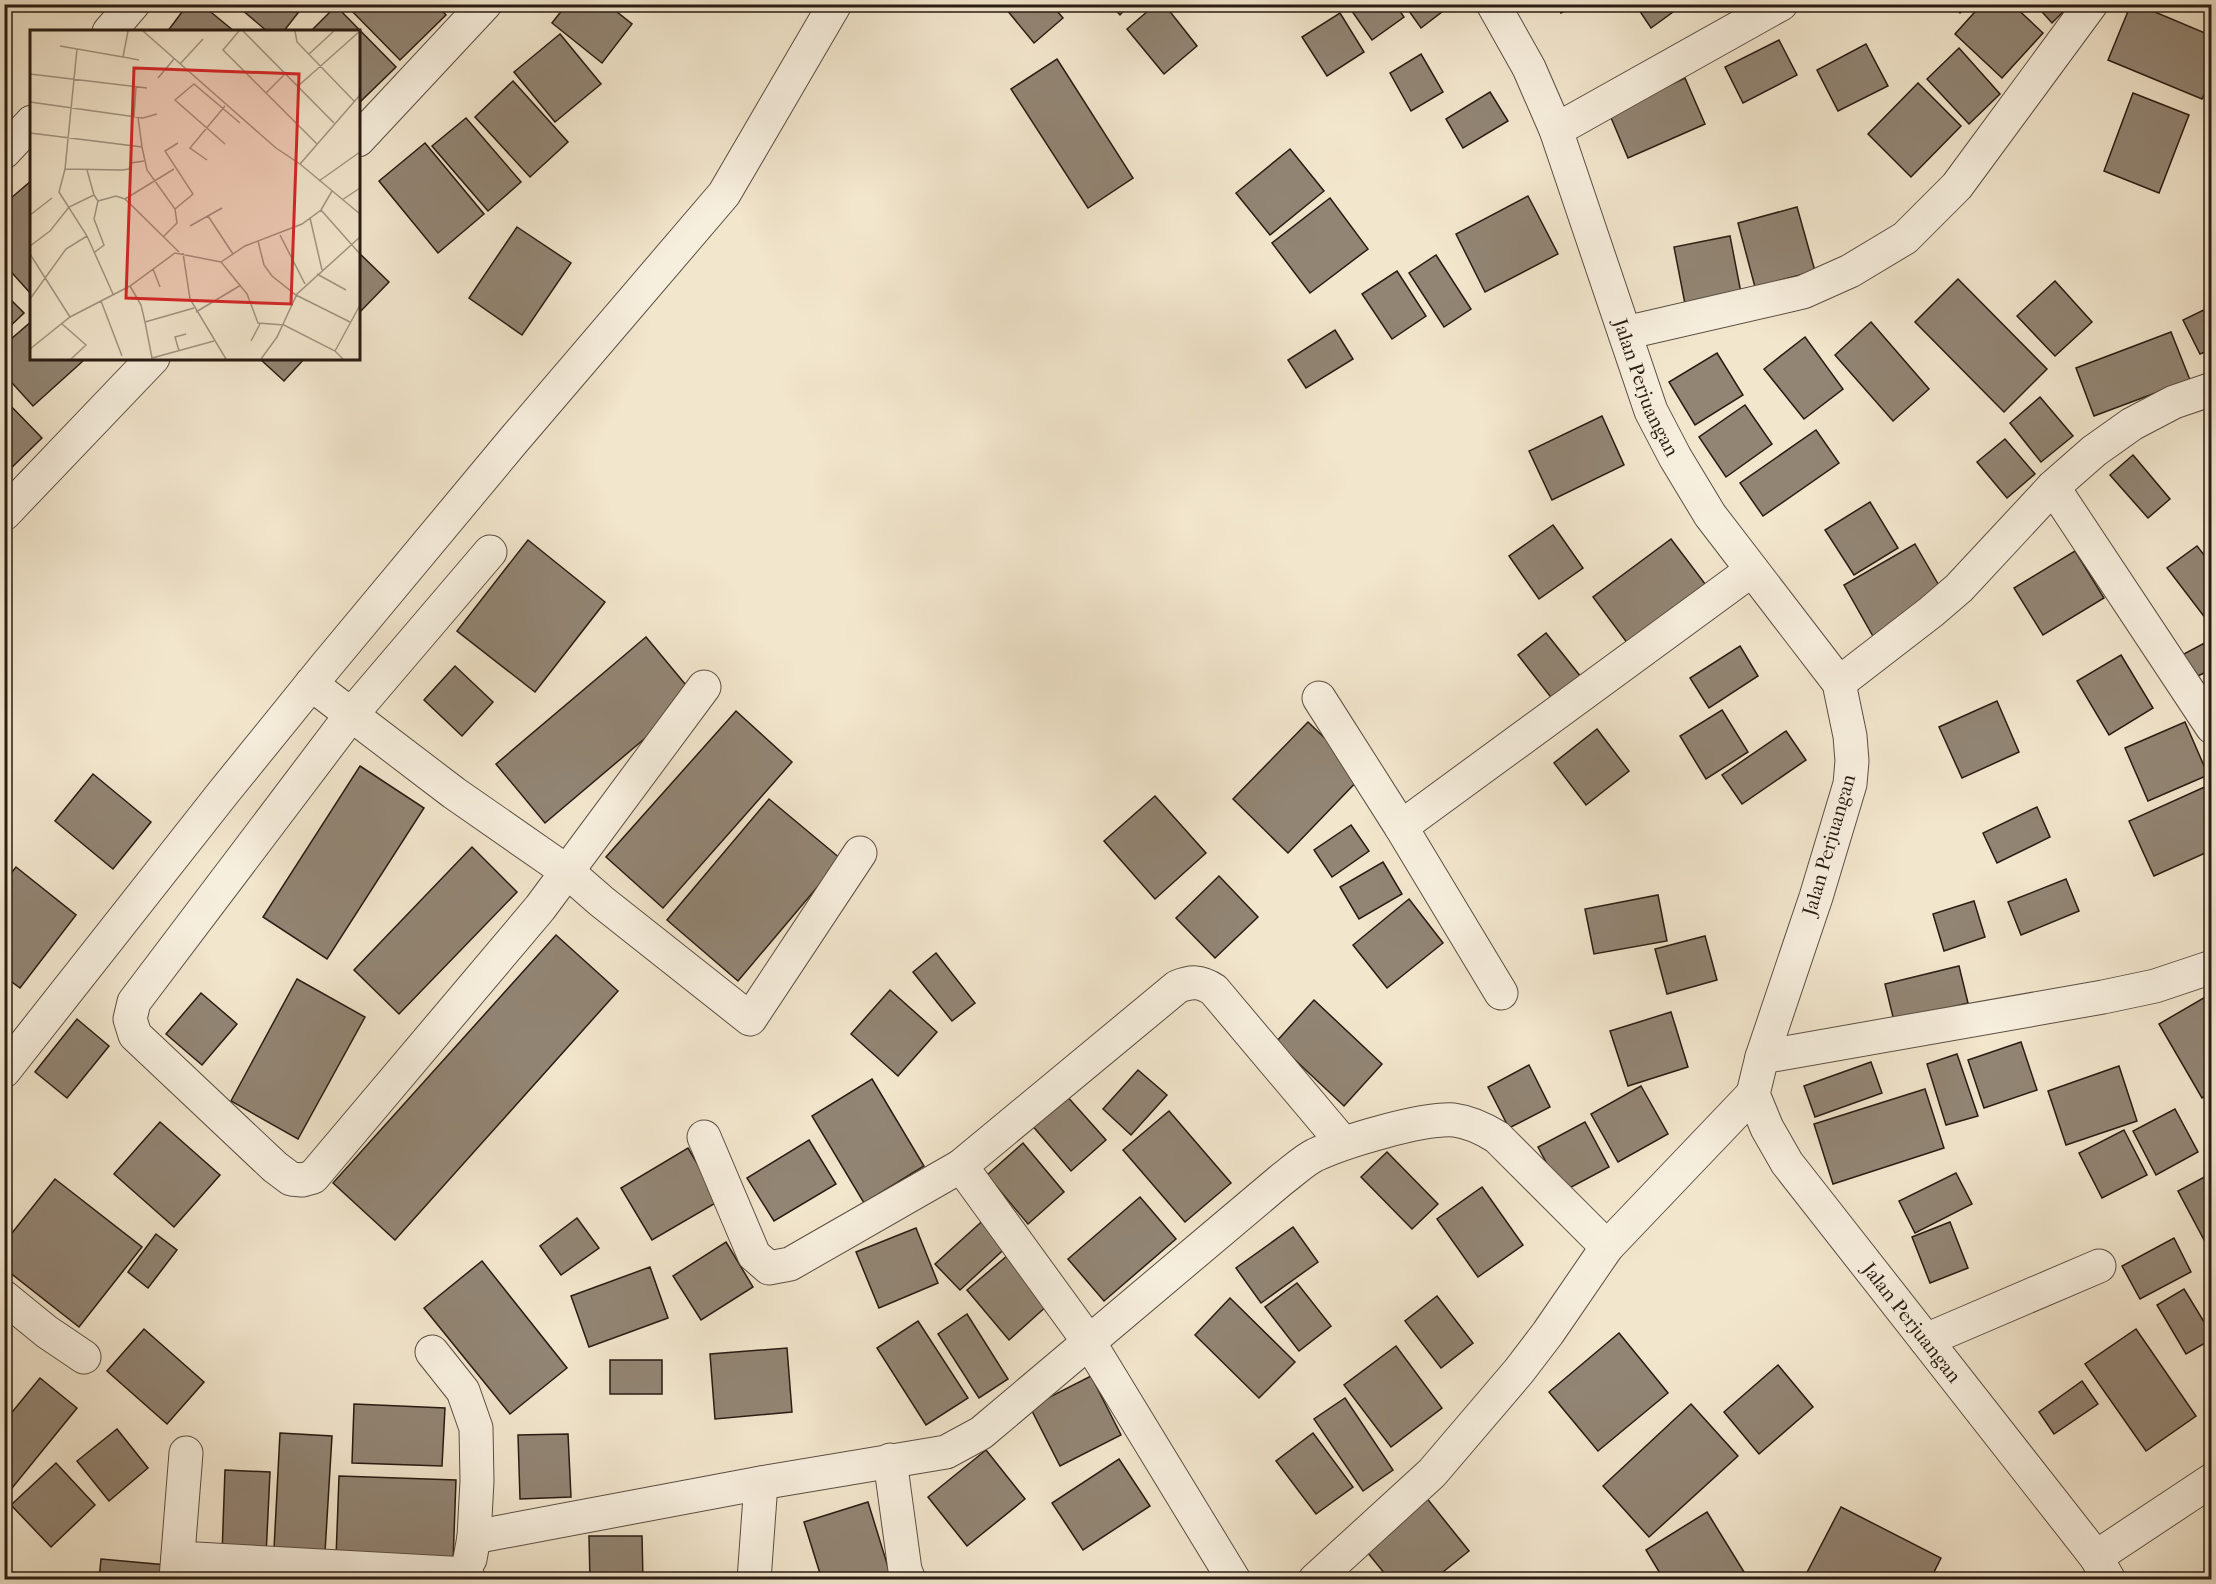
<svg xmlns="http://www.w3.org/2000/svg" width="2216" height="1584" font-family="'IM FELL French Canon',serif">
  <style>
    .building { fill: #928574; stroke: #291c13; stroke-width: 1.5 }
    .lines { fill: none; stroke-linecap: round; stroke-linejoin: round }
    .minor-casing { stroke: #5b4e42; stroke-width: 35 }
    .minor { stroke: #f7efde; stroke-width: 33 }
    .labels { text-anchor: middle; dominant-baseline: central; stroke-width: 4.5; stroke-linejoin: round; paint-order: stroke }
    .street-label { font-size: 20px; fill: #291c13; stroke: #f7efde }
    .inset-road { fill: none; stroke: #a29583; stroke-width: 1.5 }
    .view { fill: #d62828; fill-opacity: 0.15; stroke: #d62828; stroke-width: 3 }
    .inset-edge { fill: none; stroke: #291c13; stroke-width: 3 }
  </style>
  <rect width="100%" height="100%" fill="#f2e6cd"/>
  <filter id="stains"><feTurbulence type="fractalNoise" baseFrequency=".00333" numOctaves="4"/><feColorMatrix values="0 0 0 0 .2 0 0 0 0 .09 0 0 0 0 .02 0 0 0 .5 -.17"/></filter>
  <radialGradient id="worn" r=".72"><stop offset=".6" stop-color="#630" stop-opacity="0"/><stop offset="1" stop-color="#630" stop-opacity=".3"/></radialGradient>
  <g class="building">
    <polygon points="188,4 201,4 235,32 167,32"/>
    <polygon points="235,4 305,4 283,32 268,32"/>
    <polygon points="345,4 436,4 446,15 400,60"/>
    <polygon points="567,4 607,4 632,24 602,63 552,23"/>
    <polygon points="1002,4 1051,4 1063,18 1034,43"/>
    <polygon points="1110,4 1130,4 1120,15"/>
    <polygon points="1156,4 1164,4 1197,46 1164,74 1127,29"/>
    <polygon points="1347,4 1395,4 1404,17 1372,40"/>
    <polygon points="1404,4 1444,4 1447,8 1421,28"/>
    <polygon points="1557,4 1578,4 1561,13"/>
    <polygon points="1635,4 1684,4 1651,28"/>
    <polygon points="1953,4 1970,4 1960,13"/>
    <polygon points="1982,4 2012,4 2043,33 2002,78 1955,34"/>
    <polygon points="2035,4 2071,4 2052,23"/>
    <polygon points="2131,4 2136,4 2212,36 2212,77 2202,99 2108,60"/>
    <polygon points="336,6 396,67 361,101 358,99 358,32 310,32"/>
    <polygon points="1340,13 1364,52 1327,76 1302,37"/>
    <polygon points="560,34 601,84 555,122 514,72"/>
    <polygon points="1779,40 1797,75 1743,103 1725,67"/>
    <polygon points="1866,44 1888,86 1838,111 1817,70"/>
    <polygon points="1959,48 2000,94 1969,124 1927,79"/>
    <polygon points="1421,54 1443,92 1411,111 1390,73"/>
    <polygon points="1057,59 1133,178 1088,208 1011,89"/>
    <polygon points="1685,78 1705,124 1628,158 1609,113"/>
    <polygon points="513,81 568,142 530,177 475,117"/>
    <polygon points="1918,83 1961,126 1911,177 1868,134"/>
    <polygon points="1490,92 1508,121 1463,148 1446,119"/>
    <polygon points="2133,93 2189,115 2159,193 2104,171"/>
    <polygon points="466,118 521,182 488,211 432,146"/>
    <polygon points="425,143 484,214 438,253 379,181"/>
    <polygon points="1290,149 1324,191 1270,235 1236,193"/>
    <polygon points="31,181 32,181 32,295 4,264 4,204"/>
    <polygon points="1528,196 1558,254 1485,292 1456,234"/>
    <polygon points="1330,198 1368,249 1310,293 1272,243"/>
    <polygon points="1797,207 1815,271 1755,287 1738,223"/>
    <polygon points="517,227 571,263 522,335 469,298"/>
    <polygon points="1730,236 1742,298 1686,309 1674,247"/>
    <polygon points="358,252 389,282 358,314"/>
    <polygon points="1436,255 1471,309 1444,327 1409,273"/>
    <polygon points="1397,271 1426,316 1392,339 1362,294"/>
    <polygon points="1958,279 2047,369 2004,412 1915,322"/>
    <polygon points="2055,281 2092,322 2055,356 2017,316"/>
    <polygon points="4,293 24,313 4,332"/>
    <polygon points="2212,306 2212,349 2200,354 2183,320"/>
    <polygon points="32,321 32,358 81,358 83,361 33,406 4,374 4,345"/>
    <polygon points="1871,322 1929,389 1893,421 1835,355"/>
    <polygon points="1335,330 1353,359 1306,388 1288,360"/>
    <polygon points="2171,332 2190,380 2094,416 2076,368"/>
    <polygon points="1805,337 1843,389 1804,419 1764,369"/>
    <polygon points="1717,353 1743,395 1695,425 1669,382"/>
    <polygon points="259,358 305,358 284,381"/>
    <polygon points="2040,397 2073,436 2041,462 2010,423"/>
    <polygon points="4,399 42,438 5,474 4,474"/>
    <polygon points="1745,405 1772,444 1726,477 1699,437"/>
    <polygon points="1602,416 1624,465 1552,500 1529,451"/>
    <polygon points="1816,430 1839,463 1763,516 1740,483"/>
    <polygon points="2005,439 2035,474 2007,498 1977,462"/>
    <polygon points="2133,455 2170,499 2148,518 2110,475"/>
    <polygon points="1870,502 1898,548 1854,575 1825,530"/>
    <polygon points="1553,525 1583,568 1539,599 1509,556"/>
    <polygon points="1671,539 1712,593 1634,652 1593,597"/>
    <polygon points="528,540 605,602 535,692 457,631"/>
    <polygon points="1915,544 1945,596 1874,638 1844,585"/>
    <polygon points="2197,546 2212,565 2212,615 2206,619 2167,568"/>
    <polygon points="2075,551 2104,598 2043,635 2014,588"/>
    <polygon points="1546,633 1585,682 1557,705 1518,655"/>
    <polygon points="646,637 695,696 545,823 496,764"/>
    <polygon points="2212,639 2212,669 2194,678 2182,655"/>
    <polygon points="1740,646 1758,676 1709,708 1690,678"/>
    <polygon points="2121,655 2153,708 2109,735 2077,681"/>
    <polygon points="455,666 493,702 462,736 424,700"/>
    <polygon points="1997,701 2019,752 1962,778 1939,727"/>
    <polygon points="1722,710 1748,752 1706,779 1680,736"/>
    <polygon points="736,711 792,762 663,908 606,857"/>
    <polygon points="1308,722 1363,775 1288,853 1233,799"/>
    <polygon points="2185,722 2208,775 2148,801 2125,748"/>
    <polygon points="1597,729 1629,771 1586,805 1554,763"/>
    <polygon points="1786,731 1806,760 1742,804 1722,775"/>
    <polygon points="360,766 424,808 327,959 263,917"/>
    <polygon points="93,774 151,822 113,869 55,821"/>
    <polygon points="2209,785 2212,790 2212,850 2154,876 2129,821"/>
    <polygon points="1155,796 1206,853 1155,899 1104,841"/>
    <polygon points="769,799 841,859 738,981 667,920"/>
    <polygon points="2037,807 2050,837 1997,863 1983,833"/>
    <polygon points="1351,825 1369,851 1332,877 1314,850"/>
    <polygon points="472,847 517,892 399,1014 354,970"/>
    <polygon points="1383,862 1402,894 1359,919 1340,887"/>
    <polygon points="16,867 76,915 20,988 4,976 4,882"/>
    <polygon points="1219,876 1258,917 1215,958 1176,918"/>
    <polygon points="2066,879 2079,911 2021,935 2008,902"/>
    <polygon points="1658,895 1667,941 1594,954 1585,909"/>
    <polygon points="1409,899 1443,943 1387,988 1353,945"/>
    <polygon points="1974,901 1985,937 1944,951 1933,914"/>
    <polygon points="556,935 618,991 395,1240 333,1183"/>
    <polygon points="1705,936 1717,980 1667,994 1655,949"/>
    <polygon points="936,953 975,1003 952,1021 913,972"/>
    <polygon points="1959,966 1968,1003 1894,1021 1885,984"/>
    <polygon points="297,979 365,1017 298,1139 231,1101"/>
    <polygon points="890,990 937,1032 898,1076 851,1034"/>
    <polygon points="201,993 237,1024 202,1065 166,1034"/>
    <polygon points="2207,996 2212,1004 2212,1092 2202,1098 2159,1024"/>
    <polygon points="1314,1000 1382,1064 1344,1106 1276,1042"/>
    <polygon points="1671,1012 1688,1067 1628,1086 1610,1031"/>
    <polygon points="77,1019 109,1046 67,1098 35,1072"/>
    <polygon points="2021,1042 2037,1090 1984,1108 1968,1060"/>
    <polygon points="1957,1054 1978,1116 1946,1125 1927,1064"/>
    <polygon points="1871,1062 1882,1093 1815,1117 1804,1086"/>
    <polygon points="1529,1065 1550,1107 1509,1128 1488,1087"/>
    <polygon points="2119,1066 2137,1121 2066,1145 2048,1091"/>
    <polygon points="1138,1070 1167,1095 1131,1135 1103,1109"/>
    <polygon points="872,1079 924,1166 864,1203 812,1116"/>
    <polygon points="1641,1086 1668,1134 1618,1162 1591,1114"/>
    <polygon points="1925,1089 1944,1148 1833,1184 1814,1124"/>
    <polygon points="1065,1094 1106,1140 1071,1171 1031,1124"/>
    <polygon points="2175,1109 2198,1152 2156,1175 2133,1131"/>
    <polygon points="1169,1111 1231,1183 1185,1222 1123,1150"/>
    <polygon points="160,1122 220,1175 174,1227 114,1174"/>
    <polygon points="1585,1122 1609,1167 1562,1192 1538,1147"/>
    <polygon points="2124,1130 2147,1175 2102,1198 2079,1153"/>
    <polygon points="809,1140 836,1184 774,1221 747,1178"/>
    <polygon points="1023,1143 1064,1192 1028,1224 987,1175"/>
    <polygon points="688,1148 719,1201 652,1240 621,1188"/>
    <polygon points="1387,1152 1438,1204 1412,1229 1361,1177"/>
    <polygon points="1956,1173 1972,1204 1915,1233 1899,1201"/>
    <polygon points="2212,1173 2212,1255 2178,1191"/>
    <polygon points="55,1179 142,1247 79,1327 4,1268 4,1243"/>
    <polygon points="1482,1187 1523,1245 1478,1277 1437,1219"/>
    <polygon points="1140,1197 1176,1239 1104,1301 1068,1259"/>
    <polygon points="989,1215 1013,1241 960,1290 935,1264"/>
    <polygon points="577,1218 599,1248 561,1275 540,1246"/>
    <polygon points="1950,1222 1968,1268 1930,1283 1912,1237"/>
    <polygon points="1293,1227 1318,1262 1261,1303 1236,1268"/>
    <polygon points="916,1228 938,1283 879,1308 856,1252"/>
    <polygon points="156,1234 177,1250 148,1288 128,1272"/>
    <polygon points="2174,1238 2191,1272 2140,1299 2122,1266"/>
    <polygon points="726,1242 753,1287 701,1320 673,1276"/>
    <polygon points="1008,1255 1049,1304 1009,1340 967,1290"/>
    <polygon points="482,1261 567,1368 510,1414 424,1308"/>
    <polygon points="650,1267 668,1318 589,1347 571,1296"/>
    <polygon points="1297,1283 1331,1326 1299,1351 1265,1307"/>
    <polygon points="2184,1289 2212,1335 2212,1339 2186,1354 2157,1305"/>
    <polygon points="1437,1296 1473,1343 1441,1368 1405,1321"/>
    <polygon points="1230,1298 1295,1362 1259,1398 1195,1335"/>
    <polygon points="967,1314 1008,1379 979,1398 938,1334"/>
    <polygon points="918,1321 968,1398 926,1425 877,1348"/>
    <polygon points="144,1329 204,1382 167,1424 107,1371"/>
    <polygon points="2136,1329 2196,1416 2146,1451 2085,1364"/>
    <polygon points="1619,1333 1668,1393 1598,1451 1549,1392"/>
    <polygon points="1396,1346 1442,1408 1391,1447 1344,1385"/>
    <polygon points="787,1348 792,1412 715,1419 710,1354"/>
    <rect x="610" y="1360" width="52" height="34"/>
    <polygon points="1778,1365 1813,1407 1759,1454 1724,1412"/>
    <polygon points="1091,1376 1121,1435 1060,1466 1030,1407"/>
    <polygon points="40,1378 77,1408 4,1498 4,1422"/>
    <polygon points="2082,1381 2098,1404 2054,1434 2039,1412"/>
    <polygon points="1345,1398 1393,1470 1363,1491 1314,1419"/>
    <polygon points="354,1404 445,1408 442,1466 352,1463"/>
    <polygon points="1691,1404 1738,1456 1649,1537 1603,1486"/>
    <polygon points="117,1429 148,1468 109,1501 77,1461"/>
    <polygon points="280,1433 332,1436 325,1552 274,1549"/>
    <polygon points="1313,1433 1353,1487 1316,1514 1276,1461"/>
    <polygon points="568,1434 571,1497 520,1499 518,1435"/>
    <polygon points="986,1450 1025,1499 967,1546 928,1497"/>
    <polygon points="1119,1459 1150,1506 1083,1550 1052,1503"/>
    <polygon points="56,1463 95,1505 51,1547 11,1505"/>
    <polygon points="225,1470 270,1472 266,1556 222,1555"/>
    <polygon points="339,1476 456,1480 453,1562 336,1558"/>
    <polygon points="1425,1496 1469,1551 1433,1580 1390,1580 1363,1547"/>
    <polygon points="868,1502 892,1580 822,1580 804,1522"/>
    <polygon points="1841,1507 1941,1558 1930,1580 1803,1580"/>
    <polygon points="1707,1512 1749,1580 1664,1580 1646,1550"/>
    <polygon points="589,1536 642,1536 643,1580 590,1580"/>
    <polygon points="101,1559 167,1565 166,1580 99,1580"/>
  </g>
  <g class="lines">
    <g class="minor-casing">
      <g id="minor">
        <path id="s1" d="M1493,4L1529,68L1556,130L1651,411L1675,457L1710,515L1839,683L1850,736L1852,761L1850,784L1816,897L1762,1057L1753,1094L1767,1128L1787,1163L2096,1557L2109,1580"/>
        <polyline points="109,32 133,4"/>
        <polyline points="1556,130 1781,4"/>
        <polyline points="358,140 485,4"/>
        <polyline points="4,152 32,122"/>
        <polyline points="1625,333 1803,292 1850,271 1905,238 1957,186 2091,4"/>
        <polyline points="2053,487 2212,727"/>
        <polyline points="4,514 153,358"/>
        <polyline points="490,552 351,715 134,1002 130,1019 135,1035 275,1167 291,1179 302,1180 313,1177 540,908 704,687"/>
        <polyline points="1839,683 1931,612 1959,588 2053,487 2094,451 2132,424 2174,402 2212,389"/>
        <polyline points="311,684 454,793 569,873 601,901 750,1019 860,853"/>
        <polyline points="1319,698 1401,827 1501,993"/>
        <polyline points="1401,827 1752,570"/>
        <polyline points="1762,1057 2103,997 2155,986 2212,967"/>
        <polyline points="4,1071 223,793 325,667 513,441 724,194 835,4"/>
        <path d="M704,1137L754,1255L769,1268L790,1264L961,1166L1177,987C1191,981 1201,981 1214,990L1343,1143"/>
        <polyline points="961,1166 1089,1342 1234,1580"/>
        <polyline points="4,1297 47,1332 84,1357"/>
        <polyline points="1926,1340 2099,1266"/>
        <polyline points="432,1352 463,1391 476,1428 477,1481 474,1537 470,1559"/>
        <polyline points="890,1460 905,1570 909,1580"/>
        <polyline points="474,1537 761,1483"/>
        <polyline points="2096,1557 2212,1480"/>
        <polyline points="178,1558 467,1574"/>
        <polyline points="176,1579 186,1453"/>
        <path d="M754,1580L761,1483L946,1452L981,1433L1281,1180C1292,1172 1303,1161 1315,1155C1345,1141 1422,1118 1454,1120C1470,1122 1484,1129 1497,1137L1607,1247"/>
        <polyline points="1315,1580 1432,1473 1519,1371 1548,1333 1607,1247 1753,1094"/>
      </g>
    </g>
    <use href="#minor" class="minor"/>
  </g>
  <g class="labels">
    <g class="street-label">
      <text stroke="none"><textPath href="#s1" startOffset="414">Jalan Perjuangan</textPath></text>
      <text transform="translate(1829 845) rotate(-74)">Jalan Perjuangan</text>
      <text stroke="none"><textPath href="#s1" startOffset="1476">Jalan Perjuangan</textPath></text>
    </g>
  </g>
  <g transform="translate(30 30)">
    <rect width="330" height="330" fill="#f2e6cd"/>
    <path class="inset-road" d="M98,1L93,27L109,30M113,1L246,118L270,134L330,184M209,1L193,20L287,114M213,1L304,93M265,1L267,12L324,71M30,16L93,27M47,19L35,139L29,162L57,206L83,264M279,24L304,1M150,34L173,9M0,44L117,58M128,48L144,29M267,57L330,1M236,63L254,45M0,72L113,88L127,84M104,87L106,57M108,87L112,117M0,103L112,117L117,140L145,179L147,193L134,206M195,114L145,70L164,54L210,93M177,130L160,118L195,76M270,134L330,65M35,139L92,140L99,139L101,133L114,131M57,140L64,165M289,151L330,122M95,169L144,139M312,170L330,158M68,171L86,166L95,169L149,222M145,179L163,164L135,121L148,113M291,180L330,224M0,185L22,168M178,186L203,224M280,188L292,240M160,196L192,178M250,205L275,254M228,211L234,235L242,246L266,265L320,292M0,216L20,201L39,177L64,165L68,171M65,222L74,215L64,189L68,171M153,223L160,269L196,329M0,224L40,287M191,232L217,264L228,293L254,295L305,321L313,329M123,239L130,257M287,244L316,260M100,256L111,275L115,292L164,278M0,269L36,219L57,206M71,271L92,326M166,282L211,255M115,292L122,328L184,311M31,293L56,315L41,329M221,311L230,294M0,319L40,287L100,256L145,223L191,232L215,216L272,194L291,180L302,161M149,321L145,307L156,304M305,321L330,275M231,329L247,307L267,264L330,207"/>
    <path class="view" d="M104,38L269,44L261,274L96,268Z"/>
    <rect width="330" height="330" class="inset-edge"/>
  </g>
  <rect width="2216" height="1584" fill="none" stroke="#f2e6cd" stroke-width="24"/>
  <rect x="6" y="6" width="2204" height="1572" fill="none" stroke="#291c13" stroke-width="3"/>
  <rect x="12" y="12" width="2192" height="1560" fill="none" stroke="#291c13" stroke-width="1.5"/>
  <rect width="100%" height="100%" filter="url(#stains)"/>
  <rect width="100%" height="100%" fill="url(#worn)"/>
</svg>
